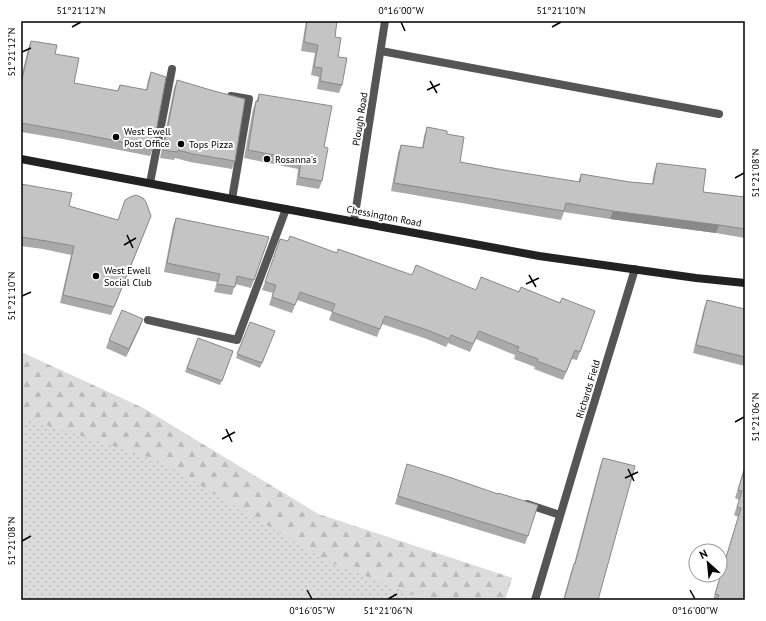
<svg xmlns="http://www.w3.org/2000/svg" width="766" height="621" font-family="'PT Sans',sans-serif">
  <style>
    .grass { fill: url(#grass-dots) }
    .forest { fill: url(#forest-firs) }
    .lines { fill: none; stroke-linecap: round; stroke-linejoin: round }
    .lane { stroke: #555; stroke-width: 8 }
    .street { stroke: #555; stroke-width: 8 }
    .secondary { stroke: #222; stroke-width: 8 }
    .wall { fill: #a9a9a9 }
    .shaded-wall { fill: #898989 }
    .building { fill: #c4c4c4; stroke: #898989 }
    .ticks { fill: none; stroke: #000; stroke-width: 1.5 }
    .poi-dot { fill: #000; stroke: #fff; stroke-width: 1.5 }
    .labels { text-anchor: middle; dominant-baseline: central; stroke-width: 4; stroke-linejoin: round; paint-order: stroke }
    .street-label { font-size: 10px; fill: #000; stroke: #fff }
    .poi-label { font-size: 10px; fill: #000; stroke: #fff; text-anchor: start }
    .neatline { fill: none; stroke: #000; stroke-width: 1.5 }
    .ticks-label { font-size: 10px; text-anchor: middle; fill: #000 }
  </style>
  <defs>
    <pattern id="grass-dots" width="8" height="8" patternUnits="userSpaceOnUse"><rect width="8" height="8" fill="#dcdcdc"/><path d="M2 2h.1M6 6h.1" fill="none" stroke="#bbb" stroke-width="1.8" stroke-linecap="round"/></pattern>
    <pattern id="forest-firs" width="22" height="20" patternUnits="userSpaceOnUse"><rect width="22" height="20" fill="#dcdcdc"/><path d="M5 1l3.5 6h-7zM16 11l3.5 6h-7z" fill="#bbb"/></pattern>
  </defs>
  <rect width="100%" height="100%" fill="#fff"/>
  <polygon class="grass" points="21,352 143,408 318,514 512,578 505,600 21,600"/>
  <polygon class="forest" points="21,352 143,408 318,514 512,578 505,600 427,600 327,561 158,460 21,417"/>
  <g class="lines">
    <g class="lane">
      <polyline points="381,51 719,114"/>
      <polyline points="231,96 249,99 232,199"/>
      <polyline points="150,183 172,69"/>
      <polyline points="148,320 237,340 286,209"/>
      <polyline points="527,504 560,515"/>
    </g>
    <g class="street">
      <polyline points="354,221 385,21"/>
      <polyline points="535,600 580,449 635,269"/>
    </g>
    <polyline class="secondary" points="21,159 232,199 539,256 696,278 745,283"/>
  </g>
  <g class="wall">
    <polygon points="306,21 337,21 335,37 342,85 339,93 317,89 319,77 311,75 315,53 301,51"/>
    <polygon points="31,41 55,54 74,83 117,91 120,85 146,90 148,80 151,72 153,148 150,156 63,139 21,132 21,78 28,49"/>
    <polygon points="177,80 235,161 232,169 190,162 175,158 174,160 160,158 174,88"/>
    <polygon points="259,94 324,147 322,181 319,189 296,185 298,169 244,158 253,109"/>
    <polygon points="427,127 447,134 460,162 504,170 578,182 581,174 630,182 652,184 654,172 657,163 703,192 743,197 744,190 745,186 745,238 716,233 610,219 564,212 561,220 391,191 398,153 401,145 422,148 424,136"/>
    <polygon points="21,184 69,206 118,220 148,224 111,315 60,303 71,255 43,249 21,246"/>
    <polygon points="176,218 269,237 251,288 235,284 232,295 214,292 217,282 164,272 173,226"/>
    <polygon points="337,253 412,275 476,290 519,292 595,311 577,360 572,359 563,380 534,369 535,367 514,359 515,355 476,339 470,352 448,343 446,347 427,339 382,324 377,337 329,320 332,312 297,300 292,313 269,305 273,293 262,290 265,282"/>
    <polygon points="707,300 745,309 745,366 693,353 704,308"/>
    <polygon points="143,319 140,327 126,357 106,348 109,340"/>
    <polygon points="250,322 275,331 260,368 236,358"/>
    <polygon points="198,338 233,351 220,385 185,372"/>
    <polygon points="603,458 598,600 563,600 571,572 574,564 600,466"/>
    <polygon points="407,464 528,536 525,544 395,504"/>
    <polygon points="745,466 745,600 713,600 738,517 734,515 739,500 735,498"/>
  </g>
  <g class="shaded-wall">
    <polygon points="613,211 719,225 716,233 610,219"/>
    <polygon points="143,319 140,327 126,357 129,349"/>
  </g>
  <g class="building">
    <polygon points="307,21 337,21 335,37 341,38 338,57 347,58 342,85 320,81 322,68 314,67 318,45 304,42"/>
    <polygon points="31,41 57,45 55,54 79,58 74,83 118,91 120,85 147,90 151,72 166,77 153,148 66,131 21,123 21,83"/>
    <polygon points="177,80 214,91 245,99 235,161 193,154 178,150 177,152 163,150"/>
    <polygon points="259,94 332,106 324,147 328,148 322,181 299,177 301,160 248,150 256,101 258,102"/>
    <polygon points="427,127 447,131 447,134 464,137 460,162 504,170 580,182 581,174 630,182 653,184 657,163 706,169 703,192 745,197 745,194 745,229 719,225 613,211 566,203 564,211 394,183 401,145 423,148"/>
    <polygon points="21,184 72,193 69,206 118,220 125,200 130,197 136,195 143,198 146,202 151,216 114,307 63,295 74,246 46,241 21,237"/>
    <polygon points="176,218 269,237 254,280 237,276 235,287 217,284 220,274 167,263"/>
    <polygon points="290,236 337,253 338,249 412,275 416,265 476,290 481,277 519,292 521,287 560,303 562,298 595,311 580,352 575,350 566,372 537,361 538,359 517,351 519,347 479,331 473,344 451,335 449,339 430,331 385,316 380,329 332,312 335,304 300,292 295,305 272,297 276,285 265,282 280,239 288,241"/>
    <polygon points="707,300 745,309 745,357 696,345"/>
    <polygon points="122,310 143,319 129,349 109,340"/>
    <polygon points="250,322 275,331 262,363 237,354"/>
    <polygon points="198,338 233,351 222,381 187,368"/>
    <polygon points="603,458 635,466 598,600 564,600 574,564 575,564"/>
    <polygon points="407,464 446,476 498,494 498,493 538,505 528,536 398,496"/>
    <polygon points="745,467 745,600 717,600 719,595 715,594 741,508 737,507 742,491 738,490"/>
  </g>
  <path class="ticks" d="M401,22L405,31M72,27L81,22M552,27L561,22M22,52L31,48M430,81L437,93M427,90L440,84M735,178L744,173M127,235L133,248M124,245L136,238M529,275L536,287M526,284L539,278M22,296L31,292M735,422L744,417M226,429L232,442M222,439L235,432M628,469L634,481M625,478L638,472M22,541L31,536M307,590L312,599M690,590L695,599M388,599L397,594"/>
  <g class="poi-dot">
    <circle cx="116" cy="137" r="4"/>
    <circle cx="181" cy="144" r="4"/>
    <circle cx="267" cy="159" r="4"/>
    <circle cx="96" cy="276" r="4"/>
  </g>
  <g class="labels">
    <g class="street-label">
      <text transform="translate(360 119) rotate(-81)">Plough Road</text>
      <text transform="translate(384 216) rotate(11)">Chessington Road</text>
      <text transform="translate(588 389) rotate(-73)">Richards Field</text>
    </g>
    <g class="poi-label">
      <text x="124" y="131">West Ewell<tspan x="124" dy="12">Post Office</tspan></text>
      <text x="189" y="144">Tops Pizza</text>
      <text x="275" y="159">Rosanna's</text>
      <text x="104" y="270">West Ewell<tspan x="104" dy="12">Social Club</tspan></text>
    </g>
  </g>
  <rect width="766" height="621" fill="none" stroke="#ffffff" stroke-width="44"/>
  <g transform="translate(708 563) rotate(333)"><circle r="19" fill="#ffffff" stroke="#999999"/>
  <path d="M0-3L7 15L0 10L-7 15Z" fill="#000000"/>
  <text y="-6" font-size="11" font-weight="bold" text-anchor="middle" fill="#000000">N</text>
  </g>
  <rect x="22" y="22" width="722" height="577" class="neatline"/>
  <g class="ticks-label">
    <text x="81" y="14">51°21'12"N</text>
    <text x="401" y="14">0°16'00"W</text>
    <text x="561" y="14">51°21'10"N</text>
    <text transform="translate(11 52) rotate(-90)" y="4">51°21'12"N</text>
    <text transform="translate(755 173) rotate(-90)" y="4">51°21'08"N</text>
    <text transform="translate(11 296) rotate(-90)" y="4">51°21'10"N</text>
    <text transform="translate(755 417) rotate(-90)" y="4">51°21'06"N</text>
    <text transform="translate(11 541) rotate(-90)" y="4">51°21'08"N</text>
    <text x="312" y="614">0°16'05"W</text>
    <text x="388" y="614">51°21'06"N</text>
    <text x="695" y="614">0°16'00"W</text>
  </g>
</svg>
